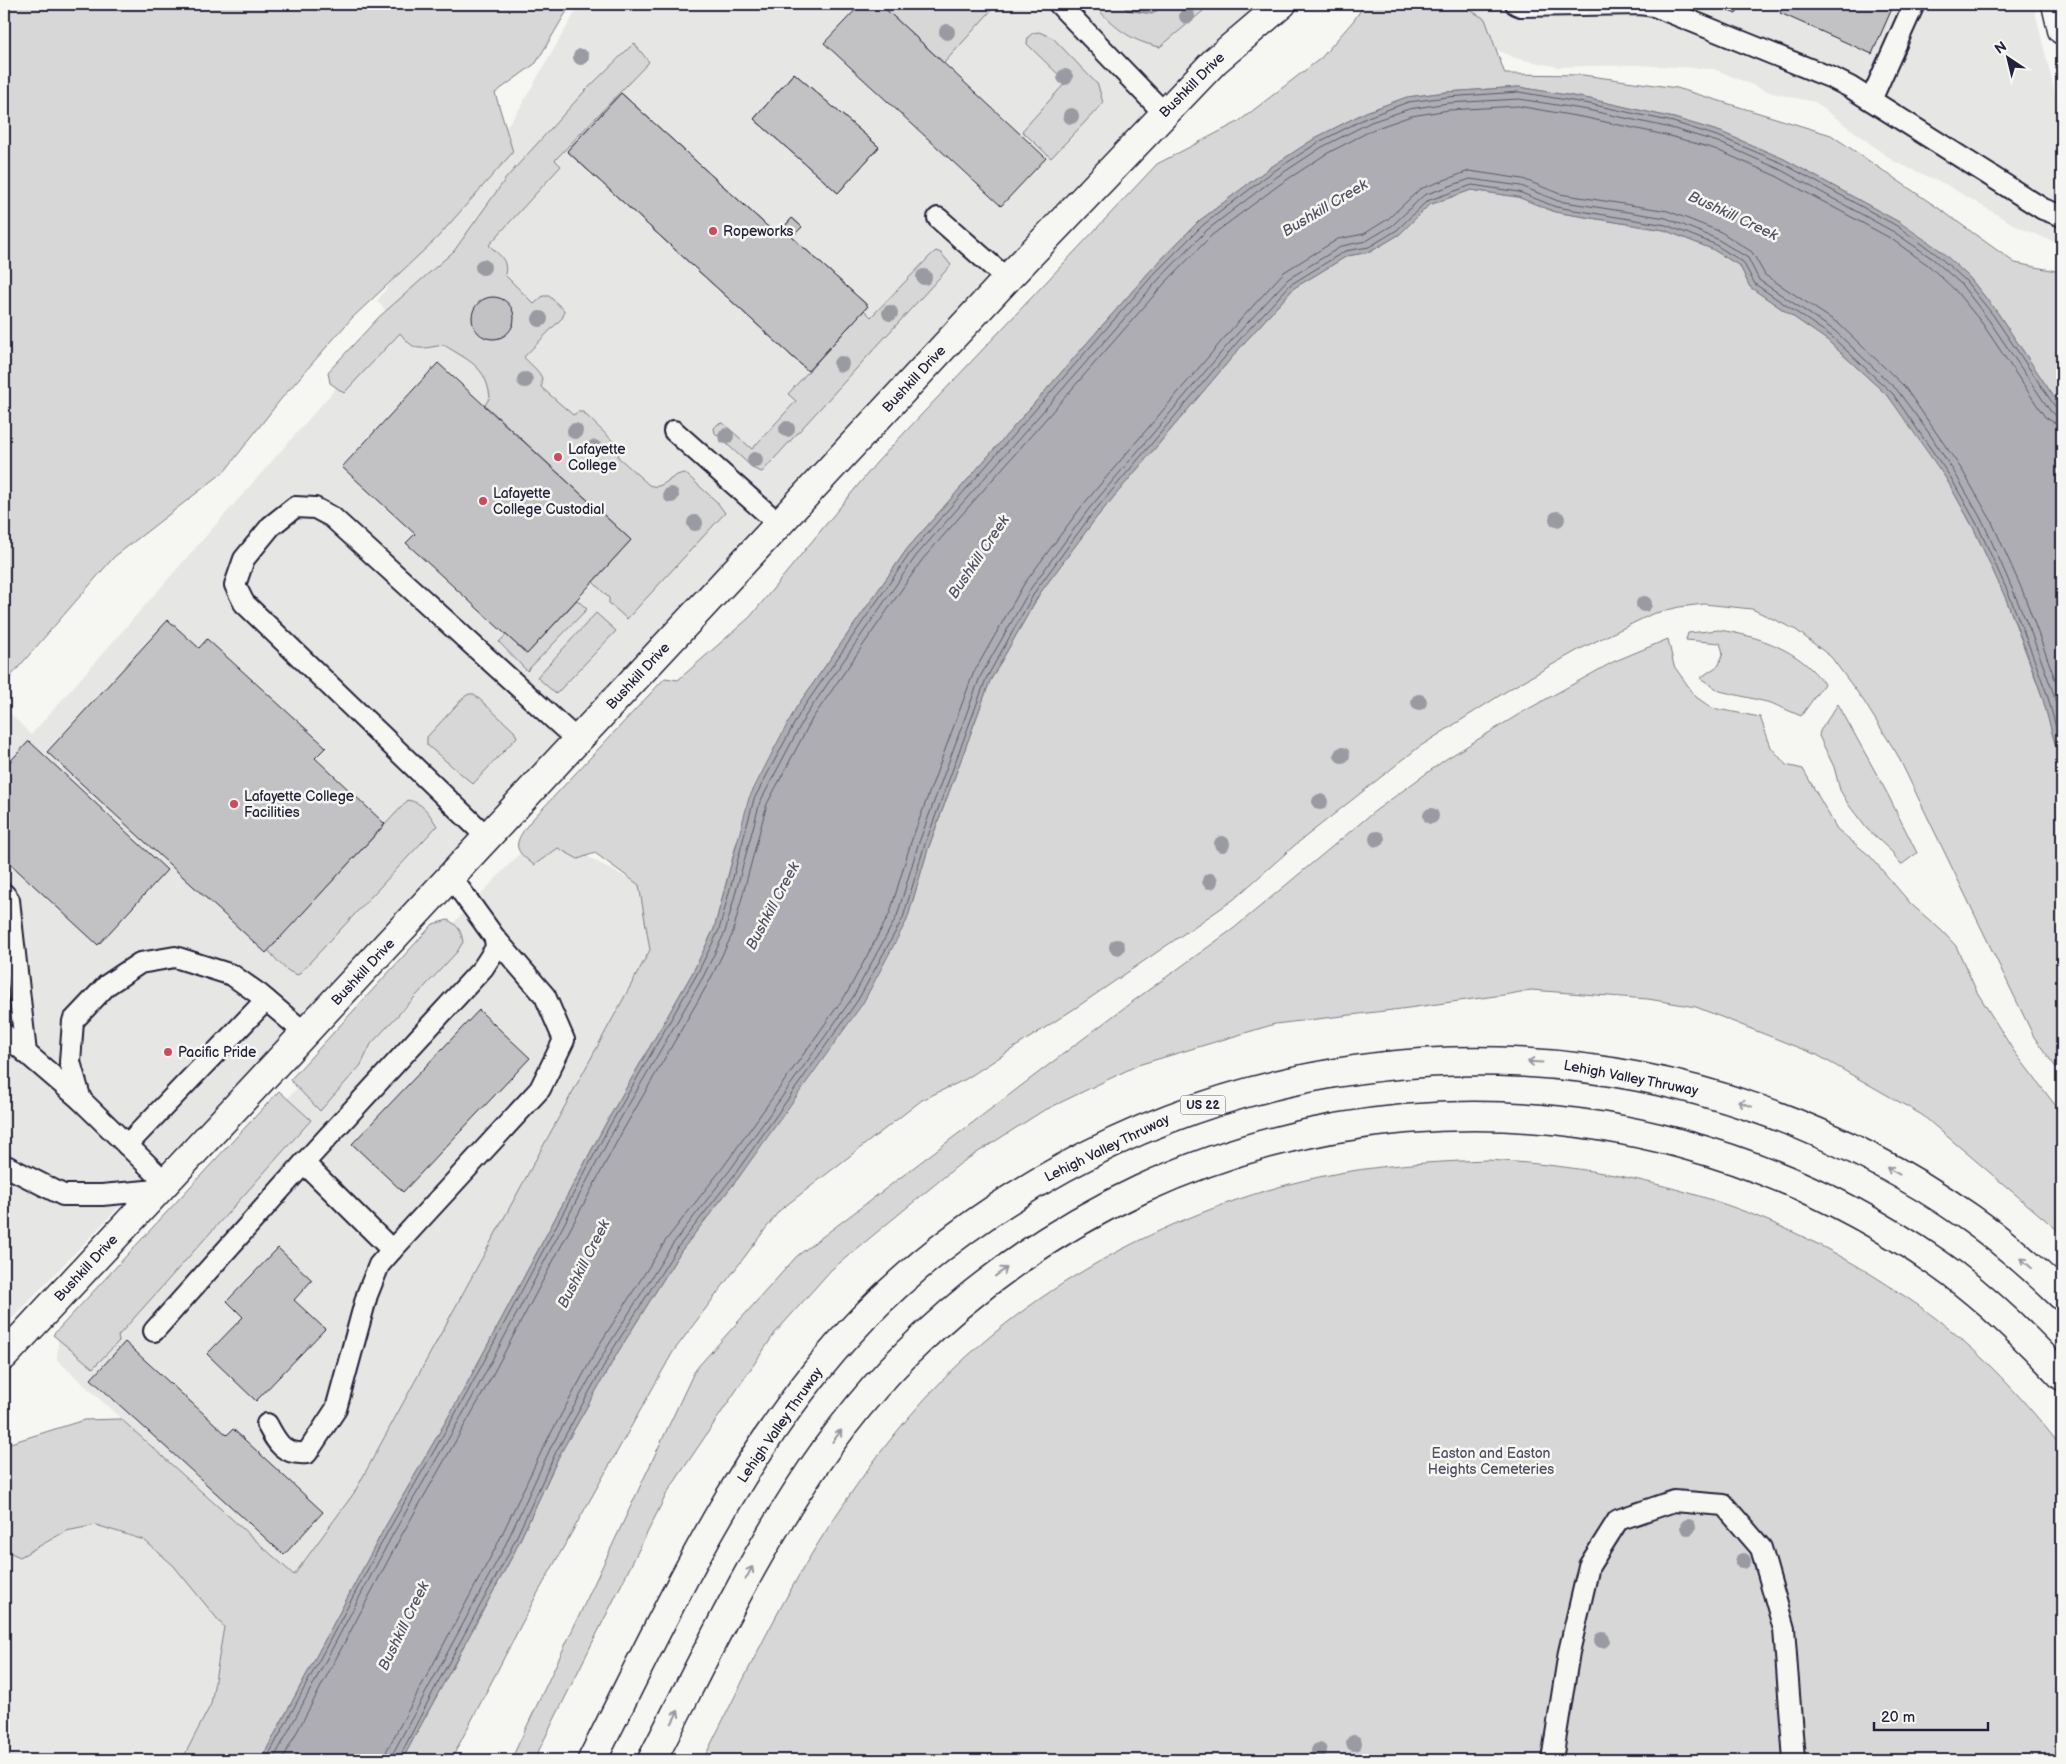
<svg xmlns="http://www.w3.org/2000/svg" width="2066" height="1764" font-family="'Balsamiq Sans',sans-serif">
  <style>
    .built { fill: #e6e6e4 }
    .green { fill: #d7d7d7; stroke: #7c7c89 }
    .water { fill: #adadb3; stroke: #757583 }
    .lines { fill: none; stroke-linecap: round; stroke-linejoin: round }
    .shore { stroke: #5a5a6b; stroke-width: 1 }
    .building { fill: #c2c2c4; stroke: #22223b }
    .service-casing { stroke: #22223b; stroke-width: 24 }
    .tertiary-casing { stroke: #22223b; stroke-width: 31 }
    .motorway-casing { stroke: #22223b; stroke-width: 31 }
    .service { stroke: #f6f6f2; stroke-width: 20 }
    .tertiary { stroke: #f6f6f2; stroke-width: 28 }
    .motorway { stroke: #f6f6f2; stroke-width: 28 }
    .tree { fill: #9a9aa3 }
    .oneway { stroke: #9797a0 }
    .poi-dot { fill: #d1495b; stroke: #f6f6f2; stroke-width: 2 }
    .labels { text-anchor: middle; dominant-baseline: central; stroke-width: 5; stroke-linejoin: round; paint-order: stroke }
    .shield { fill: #f6f6f2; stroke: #626272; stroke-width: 1 }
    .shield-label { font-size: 12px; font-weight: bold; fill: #22223b }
    .street-label { font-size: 14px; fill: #22223b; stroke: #f6f6f2 }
    .poi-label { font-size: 14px; fill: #22223b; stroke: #f6f6f2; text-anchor: start }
    .park-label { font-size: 14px; fill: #4f4f62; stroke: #f6f6f2 }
    .water-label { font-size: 15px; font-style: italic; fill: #535365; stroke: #f6f6f2 }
  </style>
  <rect width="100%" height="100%" fill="#f6f6f2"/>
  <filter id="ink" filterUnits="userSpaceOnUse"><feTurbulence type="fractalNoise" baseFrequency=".02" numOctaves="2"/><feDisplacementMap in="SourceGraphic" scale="10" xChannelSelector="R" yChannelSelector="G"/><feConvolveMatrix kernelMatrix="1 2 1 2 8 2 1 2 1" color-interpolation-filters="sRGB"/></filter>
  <g filter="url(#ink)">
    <g class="built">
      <polygon points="580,4 1282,4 311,1006 4,1327 4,720 10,713 31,735 395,321 377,301 518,111"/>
      <polygon points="1422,4 2033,4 2062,122 2062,240 2052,241 2018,227 1945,184 1893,161 1815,102 1772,93 1714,69 1637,65 1558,67 1515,58 1433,21"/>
      <polygon points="541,831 640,885 650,950 354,1493 293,1576 57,1360 58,1340"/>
      <polygon points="137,1493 224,1627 211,1704 182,1760 4,1760 4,1508"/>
    </g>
    <g class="green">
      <polygon points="4,4 571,4 536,63 495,93 513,152 437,238 351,319 281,399 225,471 114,557 4,684"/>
      <polygon points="880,4 997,4 944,63"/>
      <path d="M1093,4H1197L1203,11L1160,47C1129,41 1113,26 1093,4Z"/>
      <path d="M1365,4H1460L1485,19L1505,74L1583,75L1677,88L1831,135L1941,210L2015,263L2061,272L2062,409L1997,312L1969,277L1899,222L1784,159L1721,132L1674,118L1590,99L1519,87L1447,92L1407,97L1366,112L1317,137L1268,169L1199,221L1150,271L907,549L796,708L736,845L714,929L693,972L606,1123L462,1393L384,1529L261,1760H182L211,1704L224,1627L173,1565L144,1540L96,1525L66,1531L20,1557L4,1550V1445L84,1420L121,1419L294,1575L354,1493L650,950L639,885L595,853L578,859L558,848L534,865C513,849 513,845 529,823L665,678L678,680L750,617L877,462L1157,164L1238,122L1321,58L1354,20Z"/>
      <polygon points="1039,32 1053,38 1098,85 1103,103 1051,158 1022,131 1066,82 1027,44 1028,37 1033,33"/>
      <path d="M634,43L649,62L555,160L561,166L489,245C500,256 508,259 505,275L534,304L543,296H549L564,310L563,317L524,357C531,366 547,375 541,387L573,415L578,412H583L617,445L619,451L618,457L649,485C664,491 670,474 685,473L717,502L725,513L627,619L609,603V598L593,582L631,540L485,405L490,397C486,366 469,361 444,345C421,348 416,354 400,333L344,393L330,383L328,372L379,317L454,251L507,177L582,94Z"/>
      <polygon points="1471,190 1518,197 1555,212 1664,230 1712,249 1740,266 1750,287 1827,340 1889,397 1920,439 1947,480 1974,529 2006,599 2042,696 2062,769 2062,1076 2034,1037 1897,754 1863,700 1831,657 1796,630 1752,609 1704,604 1679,607 1652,614 1580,649 1513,687 1419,747 1295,845 1233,900 1077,1007 966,1079 922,1100 779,1211 673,1352 535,1598 451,1760 402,1760 513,1555 560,1454 618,1352 681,1251 739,1177 907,920 928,849 990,681 1040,593 1096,518 1245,342 1294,288 1347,256 1370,252 1400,234 1429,205"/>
      <polygon points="936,251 941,253 951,265 762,472 754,469 715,433 714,428 718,424 723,423 752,449 796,401 788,394 864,310 871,317 932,254"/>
      <polygon points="577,600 587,609 527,671 499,642 506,635 527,654"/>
      <polygon points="596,613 616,631 556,694 537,677"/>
      <path d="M1719,630C1759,636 1800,650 1824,684L1801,716L1771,703L1720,691L1700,678L1719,665L1723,653L1720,643L1686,640L1688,633Z"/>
      <polygon points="1668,639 1674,666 1696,697 1712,708 1760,717 1771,747 1786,765 1803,769 1837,829 1870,856 1911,904 1942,931 1956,946 1977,992 2013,1050 2062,1114 2062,1234 1922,1115 1817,1055 1696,1007 1648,999 1531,990 1510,994 1401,1009 1275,1024 1138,1065 1041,1112 961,1163 831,1270 775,1333 667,1493 534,1760 511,1760 695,1370 797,1256 1125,1007 1233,929 1375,811 1446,759 1521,713 1613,662"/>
      <polygon points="469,694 474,694 514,731 517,737 473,784 427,745 427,737 464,697"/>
      <polygon points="1838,704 1887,793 1917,853 1901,865 1892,852 1867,829 1848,804 1840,790 1834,767 1819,736 1820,731"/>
      <path d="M408,800C423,803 429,813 437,826L298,975C285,972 277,960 268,950Z"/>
      <path d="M448,920C459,926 461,931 463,942L457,952L371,1044L361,1065L320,1111L290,1080L433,924Z"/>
      <polygon points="279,1091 311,1120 118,1336 119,1341 93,1368 53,1335"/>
      <path d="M1487,1160C1630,1168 1755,1201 1877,1278C1905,1296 1934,1315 1960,1338C1998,1371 2031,1408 2062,1448V1760H703C745,1677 785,1591 837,1514C866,1470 898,1427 935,1388C1033,1284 1180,1207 1319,1177C1374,1165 1431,1162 1487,1160Z"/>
    </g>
    <g class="water">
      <polygon points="1122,4 1166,4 1152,14 1127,10"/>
      <polygon points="1519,87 1590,99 1674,118 1721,132 1784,159 1899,222 1940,250 1969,277 1997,312 2062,409 2062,769 2042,696 2027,653 2006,599 1974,529 1947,480 1889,397 1827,340 1750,287 1740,266 1712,249 1664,230 1555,212 1518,197 1471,190 1429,205 1400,234 1370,252 1347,256 1294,288 1245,342 1096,518 1040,593 990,681 928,849 907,920 863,1003 739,1177 681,1251 618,1352 560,1454 513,1555 402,1760 261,1760 384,1529 462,1393 606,1123 693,972 714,929 749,798 774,749 796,708 907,549 1150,271 1199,221 1268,169 1317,137 1366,112 1407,97 1447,92"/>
    </g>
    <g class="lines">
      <g class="shore">
        <polyline points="266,1760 388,1531 466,1395 610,1125 697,974 719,930 754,799 801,711 911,552 1154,274 1203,225 1271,173 1319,142 1368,117 1408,102 1447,97 1519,92 1590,104 1673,122 1720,137 1782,163 1897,226 1936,254 1965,280 1993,315 2056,408 2062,410"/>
        <polyline points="273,1760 393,1534 472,1398 615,1128 703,977 725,932 760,802 806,715 916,556 1159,279 1207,230 1275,178 1322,147 1371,122 1409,109 1448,103 1519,99 1588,110 1671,128 1718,142 1779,169 1894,232 1933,259 1961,284 1988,319 2051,412 2056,416 2062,417"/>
        <polyline points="282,1760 400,1538 478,1402 622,1132 710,980 732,935 767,804 812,719 922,560 1164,284 1212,235 1279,185 1326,154 1374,129 1411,116 1449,110 1518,106 1587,118 1670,136 1715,149 1776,176 1890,238 1928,265 1955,290 1982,323 2045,417 2053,422 2062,424"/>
        <polyline points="384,1760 387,1750 496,1547 544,1446 601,1342 666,1240 724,1166 847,993 890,913 911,842 973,674 1024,584 1082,506 1231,330 1284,272 1338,239 1364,234 1388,219 1420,189 1469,171 1523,179 1560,194 1668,211 1721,232 1752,252 1765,275 1839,324 1904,386 1962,470 1991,520 2023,592 2062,698"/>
        <polyline points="392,1760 393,1753 503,1550 550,1449 608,1346 672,1245 730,1170 853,997 897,916 918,845 980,677 1031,588 1088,510 1237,334 1288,279 1342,246 1366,241 1393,225 1424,195 1470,179 1521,186 1558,201 1666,218 1717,239 1748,258 1759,280 1835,331 1897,390 1929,433 1956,475 1984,524 2030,630 2053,692 2062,727"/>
        <polyline points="398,1760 437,1684 509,1553 556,1452 613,1349 677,1248 735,1174 858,1000 903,918 924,847 986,679 1036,590 1092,514 1241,338 1290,285 1345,251 1369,247 1397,230 1427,201 1472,185 1519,192 1556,207 1666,225 1714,244 1743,262 1755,284 1831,336 1893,394 1951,478 1978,526 2010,597 2031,651 2047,694 2062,750"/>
      </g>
    </g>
    <g class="building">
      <polygon points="861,4 880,4 1046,158 1001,206 824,43"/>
      <polygon points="1712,4 1740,4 1736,14"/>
      <polygon points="1784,4 1894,4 1872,54 1780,13"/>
      <polygon points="794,73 879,147 838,193 754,119"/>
      <polygon points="794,73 879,147 838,193 754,119"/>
      <polygon points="621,93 777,235 792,218 802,227 792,237 868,306 808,371 567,151"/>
      <polygon points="621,93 777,235 792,218 802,227 792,237 868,306 808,371 567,151"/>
      <circle cx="493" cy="318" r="21"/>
      <polygon points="438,363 631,540 527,654 406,543 415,534 342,467"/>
      <polygon points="168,620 199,648 207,639 326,747 315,758 385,824 266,953 47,752"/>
      <polygon points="29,741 167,870 98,945 4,858 4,768"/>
      <polygon points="479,1010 530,1058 403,1192 352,1144"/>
      <polygon points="278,1248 312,1280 294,1300 325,1329 256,1401 207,1354 243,1317 227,1301"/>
      <polygon points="125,1342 227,1435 233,1429 323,1512 284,1555 91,1379"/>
    </g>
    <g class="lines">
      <g class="service-casing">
        <g id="service">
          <polyline points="1059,4 1164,113"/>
          <polyline points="1516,4 1521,6 1640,4 1654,6 1832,78 1850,87 2043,209 2062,216"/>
          <polyline points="1871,100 1914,4"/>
          <polyline points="938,218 1007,279"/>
          <polyline points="674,431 779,524"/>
          <polyline points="487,837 244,603 235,585 244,559 271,526 295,507 315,508 332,517 578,741"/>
          <polyline points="4,894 9,900 26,1053"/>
          <polyline points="4,1034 81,1100 165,1182"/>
          <polyline points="81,1100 70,1062 73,1021 107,985 140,963 175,957 232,975 259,994 305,1033"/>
          <polyline points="127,1145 266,1000"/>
          <polyline points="304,1163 483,968 496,948 495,938"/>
          <polyline points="4,1165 63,1195 102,1195 157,1190"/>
          <polyline points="154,1331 304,1163 392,1250 540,1089 564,1040 545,996 495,938 451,877"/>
          <path d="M267,1424C277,1443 283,1455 307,1453L336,1409L367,1295L379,1265L392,1250"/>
          <polyline points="1552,1760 1569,1652 1589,1566 1618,1520 1674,1501 1724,1505 1761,1548 1784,1629 1794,1760"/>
        </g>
      </g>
      <g class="tertiary-casing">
        <g id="tertiary">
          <polyline points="2056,4 2062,30"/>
          <polyline points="4,1356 1007,279 1215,61 1282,4"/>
        </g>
      </g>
      <g class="motorway-casing">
        <g id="motorway">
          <path d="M592,1760C670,1606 742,1444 863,1318C921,1258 990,1208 1063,1168C1351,1009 1701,1029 1970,1218C2003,1241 2033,1268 2062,1296"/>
          <path d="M652,1760C725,1619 792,1467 907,1353C1187,1074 1612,1038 1937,1263C1983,1295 2024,1335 2062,1376"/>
        </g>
      </g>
      <use href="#service" class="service"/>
      <use href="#tertiary" class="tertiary"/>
      <use href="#motorway" class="motorway"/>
    </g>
    <g class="tree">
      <circle cx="1187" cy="16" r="8"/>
      <circle cx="947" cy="32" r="8"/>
      <circle cx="581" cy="57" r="8"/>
      <circle cx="1065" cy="77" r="8"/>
      <circle cx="1071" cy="116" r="8"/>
      <circle cx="483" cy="267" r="8"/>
      <circle cx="924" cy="277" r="8"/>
      <circle cx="890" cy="313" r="8"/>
      <circle cx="540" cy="319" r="8"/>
      <circle cx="841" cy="364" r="8"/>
      <circle cx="525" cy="380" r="8"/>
      <circle cx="787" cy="429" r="8"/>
      <circle cx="575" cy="431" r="8"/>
      <circle cx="726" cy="436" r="8"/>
      <circle cx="594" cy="448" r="8"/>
      <circle cx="755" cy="460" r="8"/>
      <circle cx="671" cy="495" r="8"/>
      <circle cx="1557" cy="519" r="8"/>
      <circle cx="695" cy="523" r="8"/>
      <circle cx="1644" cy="604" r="8"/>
      <circle cx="1419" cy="702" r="8"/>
      <circle cx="1342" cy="755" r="8"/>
      <circle cx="1320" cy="802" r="8"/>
      <circle cx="1431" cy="816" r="8"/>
      <circle cx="1377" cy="839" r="8"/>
      <circle cx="1222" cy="844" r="8"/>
      <circle cx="1210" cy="881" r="8"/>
      <circle cx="1117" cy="947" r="8"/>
      <circle cx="1688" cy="1527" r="8"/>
      <circle cx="1743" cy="1561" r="8"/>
      <circle cx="1602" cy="1640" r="8"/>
      <circle cx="1354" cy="1743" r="8"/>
      <circle cx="1319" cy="1751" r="8"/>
    </g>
    <defs><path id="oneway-shaft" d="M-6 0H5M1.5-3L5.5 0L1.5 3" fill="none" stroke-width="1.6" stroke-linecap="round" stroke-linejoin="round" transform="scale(1.25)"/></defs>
    <g class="oneway">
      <use href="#oneway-shaft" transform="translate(1535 1062) rotate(-177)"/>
      <use href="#oneway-shaft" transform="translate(1745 1104) rotate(-160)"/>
      <use href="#oneway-shaft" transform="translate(1893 1171) rotate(-151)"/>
      <use href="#oneway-shaft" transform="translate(2026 1263) rotate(-139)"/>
      <use href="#oneway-shaft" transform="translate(1001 1272) rotate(-36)"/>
      <use href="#oneway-shaft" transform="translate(837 1436) rotate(-52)"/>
      <use href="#oneway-shaft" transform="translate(749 1573) rotate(-62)"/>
      <use href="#oneway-shaft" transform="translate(675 1717) rotate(-63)"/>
    </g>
  </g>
  <g class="poi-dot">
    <circle cx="713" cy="231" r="5"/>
    <circle cx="558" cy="457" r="5"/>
    <circle cx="483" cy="501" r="5"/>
    <circle cx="234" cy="804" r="5"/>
    <circle cx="168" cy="1052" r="5"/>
  </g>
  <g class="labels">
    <rect class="shield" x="1180.5" y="1095.5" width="45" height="19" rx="4"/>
    <g class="shield-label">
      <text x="1203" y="1105">US 22</text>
    </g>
    <g class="street-label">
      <text transform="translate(1192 85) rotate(-45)">Bushkill Drive</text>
      <text transform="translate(914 379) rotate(-47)">Bushkill Drive</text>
      <text transform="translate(638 676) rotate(-47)">Bushkill Drive</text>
      <text transform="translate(363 972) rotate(-47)">Bushkill Drive</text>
      <text transform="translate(1631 1078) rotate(11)">Lehigh Valley Thruway</text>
      <text transform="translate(1107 1148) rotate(-26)">Lehigh Valley Thruway</text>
      <text transform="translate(86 1268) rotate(-47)">Bushkill Drive</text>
      <text transform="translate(780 1425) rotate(-55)">Lehigh Valley Thruway</text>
    </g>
    <g class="poi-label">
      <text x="723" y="231">Ropeworks</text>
      <text x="568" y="449">Lafayette<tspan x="568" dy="16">College</tspan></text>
      <text x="493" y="493">Lafayette<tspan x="493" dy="16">College Custodial</tspan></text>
      <text x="244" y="796">Lafayette College<tspan x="244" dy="16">Facilities</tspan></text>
      <text x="178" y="1052">Pacific Pride</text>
    </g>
    <g class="park-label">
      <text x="1491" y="1453">Easton and Easton<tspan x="1491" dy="16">Heights Cemeteries</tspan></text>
    </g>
    <g class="water-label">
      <text transform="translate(1325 208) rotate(-31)">Bushkill Creek</text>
      <text transform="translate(1733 216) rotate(25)">Bushkill Creek</text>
      <text transform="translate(979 557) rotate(-56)">Bushkill Creek</text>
      <text transform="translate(773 906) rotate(-62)">Bushkill Creek</text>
      <text transform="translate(584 1264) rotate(-63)">Bushkill Creek</text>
      <text transform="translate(404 1626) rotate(-64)">Bushkill Creek</text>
    </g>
  </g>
  <rect width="2066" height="1764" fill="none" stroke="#f6f6f2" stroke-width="20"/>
  <rect x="10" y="10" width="2046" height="1744" fill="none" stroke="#22223b" stroke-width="2" filter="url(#ink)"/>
  <g transform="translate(2008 58) rotate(325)" stroke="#f6f6f2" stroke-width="4" paint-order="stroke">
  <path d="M0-4L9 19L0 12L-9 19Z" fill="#22223b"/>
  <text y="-8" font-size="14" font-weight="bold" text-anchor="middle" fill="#22223b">N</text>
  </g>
  <path d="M1874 1722v8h114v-8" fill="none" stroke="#22223b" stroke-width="2.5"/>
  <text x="1881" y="1722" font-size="15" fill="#22223b" stroke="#f6f6f2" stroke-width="4" paint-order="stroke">20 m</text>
</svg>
